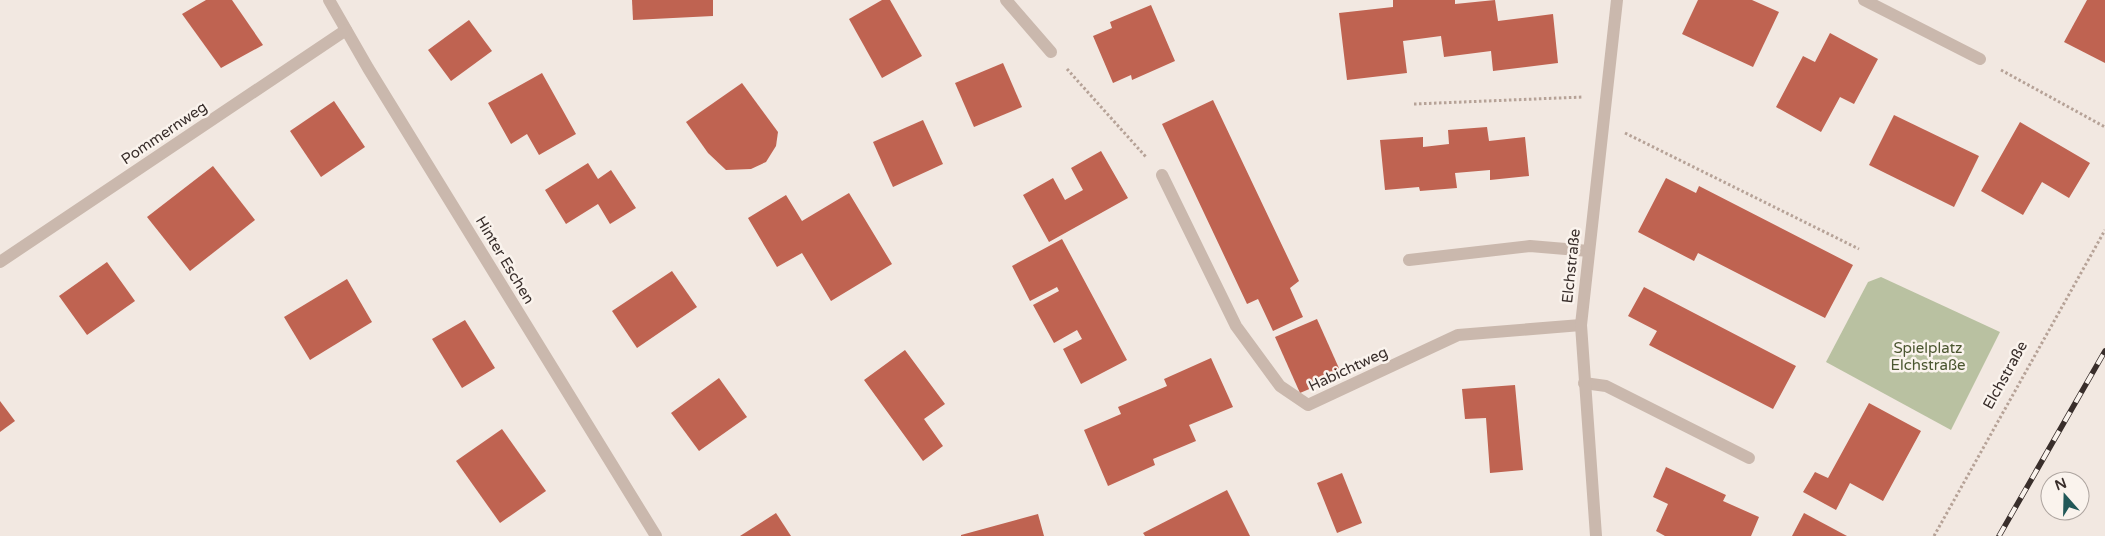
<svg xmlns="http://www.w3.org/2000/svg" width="2105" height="536" font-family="'Varela Round',sans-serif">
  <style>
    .green { fill: #b9c1a1 }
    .building { fill: #bf6351 }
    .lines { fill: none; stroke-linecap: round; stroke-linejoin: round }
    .path { stroke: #b6a297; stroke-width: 3; stroke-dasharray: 2.5 2.5; stroke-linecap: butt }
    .lane { stroke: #cab8ad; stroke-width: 12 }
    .street { stroke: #cab8ad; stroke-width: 12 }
    .rail-casing { stroke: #392e2b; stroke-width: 5.5 }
    .rail { stroke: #faf3ed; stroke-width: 4; stroke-dasharray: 11; stroke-linecap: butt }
    .labels { text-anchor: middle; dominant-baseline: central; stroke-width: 5; stroke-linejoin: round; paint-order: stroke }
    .street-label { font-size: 15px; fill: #392e2b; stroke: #faf3ed }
    .park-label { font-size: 15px; fill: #4b5630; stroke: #faf3ed }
  </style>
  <rect width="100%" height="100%" fill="#f2e8e1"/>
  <polygon class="green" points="1881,277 2000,332 1951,430 1826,362 1868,282"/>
  <g class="building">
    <polygon points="206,0 232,0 263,45 221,68 182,14"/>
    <polygon points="632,0 713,0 713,16 633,20"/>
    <polygon points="882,0 890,0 922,56 882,78 849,19"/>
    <polygon points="1393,0 1455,0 1455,4 1495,0 1498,21 1553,14 1558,63 1493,71 1491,51 1444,57 1441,36 1403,41 1407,73 1347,80 1339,13 1393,7"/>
    <polygon points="1698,0 1752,0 1779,12 1753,67 1682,34"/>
    <polygon points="2087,0 2105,0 2105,63 2064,42"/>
    <polygon points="1151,5 1175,61 1132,80 1131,75 1113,83 1093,36 1112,28 1110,22"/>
    <polygon points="469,20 492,51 451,81 428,50"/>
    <polygon points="1830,33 1878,59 1854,104 1840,97 1821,132 1776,107 1803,56 1815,62"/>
    <polygon points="1003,63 1022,107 974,127 955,83"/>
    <polygon points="542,73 576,134 539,155 527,134 511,144 488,103"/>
    <polygon points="742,83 778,132 776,146 766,162 751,169 726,170 708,153 686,122"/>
    <polygon points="1213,100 1299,281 1290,288 1303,317 1273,331 1258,299 1247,304 1162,124"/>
    <polygon points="334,101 365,147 321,177 290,131"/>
    <polygon points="1894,115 1979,156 1954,207 1869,165"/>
    <polygon points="923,120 943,164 893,187 873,142"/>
    <polygon points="2020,122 2090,163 2069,198 2042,182 2023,215 1981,191"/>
    <polygon points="1487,127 1489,141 1525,137 1529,176 1490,180 1490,170 1455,173 1457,188 1420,191 1419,187 1385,190 1380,140 1423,137 1423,147 1449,144 1448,130"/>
    <polygon points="1101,151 1128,198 1049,242 1023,195 1053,178 1065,200 1083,190 1071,168"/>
    <polygon points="588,163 598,179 611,170 636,208 610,224 598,204 566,224 545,190"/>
    <polygon points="213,166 255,220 190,271 147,217"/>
    <polygon points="1666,178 1696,193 1699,186 1853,265 1825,318 1698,253 1694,261 1638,232"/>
    <polygon points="849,193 892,264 831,301 802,253 777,267 748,218 786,195 802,221"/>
    <polygon points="1062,239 1127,360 1081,384 1063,349 1082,339 1077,330 1054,343 1033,305 1059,291 1057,287 1030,301 1012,266"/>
    <polygon points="107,262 135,301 87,335 59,296"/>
    <polygon points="672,271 697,307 637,348 612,311"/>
    <polygon points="347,279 372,322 310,360 284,317"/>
    <polygon points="1644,287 1796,366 1773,409 1649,345 1657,331 1628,316"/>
    <polygon points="1317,319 1342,375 1300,393 1275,337"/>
    <polygon points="465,320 495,368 462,388 432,339"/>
    <polygon points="905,350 945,404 924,419 943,446 923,461 864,380"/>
    <polygon points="1211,358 1233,407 1189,425 1196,441 1153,459 1155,465 1108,486 1084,430 1121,414 1118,407 1167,386 1164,379"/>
    <polygon points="719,378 747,417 699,451 671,413"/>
    <polygon points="1515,385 1523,470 1490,473 1486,418 1465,419 1462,389"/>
    <polygon points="0,401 15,421 0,432"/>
    <polygon points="1869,403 1921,431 1883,501 1850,483 1836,510 1803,492 1815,472 1828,478"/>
    <polygon points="502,429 546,491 500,523 456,461"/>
    <polygon points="1666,467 1726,495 1723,501 1759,517 1751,536 1665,536 1656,531 1668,504 1653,497"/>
    <polygon points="1342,473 1362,523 1337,533 1317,483"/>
    <polygon points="1227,490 1250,536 1145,536 1143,533"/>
    <polygon points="776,513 791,536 740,536"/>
    <polygon points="1804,513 1847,536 1792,536"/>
    <polygon points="1038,514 1044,536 961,536 961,535"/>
  </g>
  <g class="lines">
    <g class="path">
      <polyline points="1067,69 1146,157"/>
      <polyline points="2001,70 2105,127"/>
      <polyline points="1414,104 1583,97"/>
      <polyline points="1625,133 1859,249"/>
      <polyline points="1934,536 2105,230"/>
    </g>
    <g class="lane">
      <polyline points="1409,260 1530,246 1589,251"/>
      <polyline points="1584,383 1606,386 1749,458"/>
    </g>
    <g class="street">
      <polyline points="329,0 368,68 656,536"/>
      <polyline points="1006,0 1051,52"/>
      <polyline points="1864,0 1980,59"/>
      <polyline points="1162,175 1236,326 1280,386 1308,405 1458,335 1581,325"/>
      <polyline points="0,262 346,30"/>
      <polyline points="1596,536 1581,325 1617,0"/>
    </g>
    <g class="rail-casing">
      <polyline id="rail" points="1999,536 2105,351"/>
    </g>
    <use href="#rail" class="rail"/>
  </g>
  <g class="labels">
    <g class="street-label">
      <text transform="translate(164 133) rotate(-34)">Pommernweg</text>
      <text transform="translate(505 260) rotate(59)">Hinter Eschen</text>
      <text transform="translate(1571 266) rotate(-84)">Elchstraße</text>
      <text transform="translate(1348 369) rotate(-25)">Habichtweg</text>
      <text transform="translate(2005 375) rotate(-61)">Elchstraße</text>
    </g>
    <g class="park-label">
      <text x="1928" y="348">Spielplatz<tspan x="1928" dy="17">Elchstraße</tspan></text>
    </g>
  </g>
  <g transform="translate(2065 496) rotate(340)"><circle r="24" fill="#faf3ed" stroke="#ada49f"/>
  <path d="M0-4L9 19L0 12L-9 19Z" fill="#225858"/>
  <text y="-8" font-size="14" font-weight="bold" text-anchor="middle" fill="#392e2b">N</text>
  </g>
</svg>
